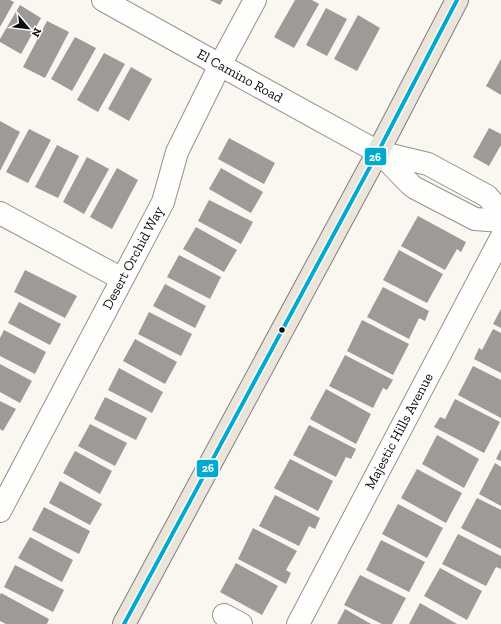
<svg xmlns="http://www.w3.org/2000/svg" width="501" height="624" font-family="'Zilla Slab',serif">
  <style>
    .building { fill: #9d9a97 }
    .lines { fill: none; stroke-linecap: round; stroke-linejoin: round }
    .minor-casing { stroke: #93928f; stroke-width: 24 }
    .major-casing { stroke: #807f7c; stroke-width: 24 }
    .minor { stroke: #fefefd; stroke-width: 22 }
    .major { stroke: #eae4da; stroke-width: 22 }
    .bus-1-casing { stroke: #fff; stroke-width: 7 }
    .bus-1 { stroke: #00a9ce; stroke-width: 4 }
    .bus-dot { fill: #0c0c0c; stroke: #fff; stroke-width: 1.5 }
    .labels { text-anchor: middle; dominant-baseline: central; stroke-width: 4; stroke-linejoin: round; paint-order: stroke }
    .street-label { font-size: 14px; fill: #0c0c0c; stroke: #fff }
    .line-badge { stroke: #fff; stroke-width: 1.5 }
    .badge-label { font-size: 11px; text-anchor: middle; font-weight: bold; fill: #fff }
  </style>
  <rect width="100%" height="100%" fill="#faf7f1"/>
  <g class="building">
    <polygon points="0,0 10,0 14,2 0,27"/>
    <polygon points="210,0 223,0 220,5"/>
    <polygon points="295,0 312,0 319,4 294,48 274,37"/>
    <polygon points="20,5 41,18 21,54 0,42 0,39"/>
    <polygon points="326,8 347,19 327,56 306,45"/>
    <polygon points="358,15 380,28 357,71 334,59"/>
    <polygon points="47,21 69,32 45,78 23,67"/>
    <polygon points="75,37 96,48 72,91 51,79"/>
    <polygon points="104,53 125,64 98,112 77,100"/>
    <polygon points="501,59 501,95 486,86"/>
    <polygon points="131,67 152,79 129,121 108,109"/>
    <polygon points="0,121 20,132 0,171"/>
    <polygon points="489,128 501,134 501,145 489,166 473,157"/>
    <polygon points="29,129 51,140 28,183 6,172"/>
    <polygon points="229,138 275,163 264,184 218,159"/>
    <polygon points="57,145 79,156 58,198 35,187"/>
    <polygon points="87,157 109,169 84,214 63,202"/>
    <polygon points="117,168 138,180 112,229 90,217"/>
    <polygon points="221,168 263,192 251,213 209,189"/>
    <polygon points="209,200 253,222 241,244 198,221"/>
    <polygon points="418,216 466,242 461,252 457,249 445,270 401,246"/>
    <polygon points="196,227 237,250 224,272 183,249"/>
    <polygon points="399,250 443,274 427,303 383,280"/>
    <polygon points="179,255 221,277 210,299 167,277"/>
    <polygon points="25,270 77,296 65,318 14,292"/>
    <polygon points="165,284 206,306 195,328 153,306"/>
    <polygon points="383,287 429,311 425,321 419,318 409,339 367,317"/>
    <polygon points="19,302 61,324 50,345 8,323"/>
    <polygon points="501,309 501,328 493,324"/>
    <polygon points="149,312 192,334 181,356 138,334"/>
    <polygon points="362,320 409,344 393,375 347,351"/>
    <polygon points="493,329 501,333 501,373 474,359 479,348 482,350"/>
    <polygon points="4,330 46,352 35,374 0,356 0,338"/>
    <polygon points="135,339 177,362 165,384 123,361"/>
    <polygon points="345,355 393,380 387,390 383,388 373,408 329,386"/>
    <polygon points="0,364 32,381 20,403 0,392"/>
    <polygon points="473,366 501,380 501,418 458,395"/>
    <polygon points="119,368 163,392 152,413 108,390"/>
    <polygon points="326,389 371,414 356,444 310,419"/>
    <polygon points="105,397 147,418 136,440 94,419"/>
    <polygon points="455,399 500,422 484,453 434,427 440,417 445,419"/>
    <polygon points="0,401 16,409 3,431 0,429"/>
    <polygon points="90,424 127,443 115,466 78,446"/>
    <polygon points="309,425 356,449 351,459 346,457 336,477 293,455"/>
    <polygon points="437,435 479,459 464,488 422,464"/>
    <polygon points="501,449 501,461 496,459"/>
    <polygon points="75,451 112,471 100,494 63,473"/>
    <polygon points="290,459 333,481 318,511 274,488"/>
    <polygon points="495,463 501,467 501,506 479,494"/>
    <polygon points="417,469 462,493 446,523 401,498"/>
    <polygon points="60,481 102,504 90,525 49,503"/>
    <polygon points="275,495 320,518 315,529 309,526 299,546 259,526"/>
    <polygon points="477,498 501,510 501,549 461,528"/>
    <polygon points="398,504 443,528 427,558 382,534"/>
    <polygon points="44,507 90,531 79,554 32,530"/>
    <polygon points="253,528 297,551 286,570 291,573 286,584 238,559"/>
    <polygon points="458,534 501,556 501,569 496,567 486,586 442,564"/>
    <polygon points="30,537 73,560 62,582 18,558"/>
    <polygon points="381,540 425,562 409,592 366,570"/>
    <polygon points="236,563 278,586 262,615 220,592"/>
    <polygon points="15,565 64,590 53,612 4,587"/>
    <polygon points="440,568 482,591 467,620 424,596"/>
    <polygon points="360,575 406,598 392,624 382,624 344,605"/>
    <polygon points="1,593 49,619 47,624 6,624 0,621 0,595"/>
    <polygon points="420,603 457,624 409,624"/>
    <polygon points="345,609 371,624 337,624"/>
  </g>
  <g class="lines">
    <g class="minor-casing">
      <g id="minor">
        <polyline points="103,0 220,65 378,152 428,164 487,196 501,212"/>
        <polyline points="379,152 410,184 415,188 475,219 501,221"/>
        <polyline points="0,213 122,279"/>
        <polyline points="0,511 163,202 177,152 220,65 255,0"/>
        <polyline points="224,615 241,624"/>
        <polyline points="298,624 501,238"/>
      </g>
    </g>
    <g class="major-casing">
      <polyline id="major" points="124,624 378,152 457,0"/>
    </g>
    <use href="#minor" class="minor"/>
    <use href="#major" class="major"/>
    <g class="bus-1-casing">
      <polyline id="bus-1" points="124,624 378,152 457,0"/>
    </g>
    <use href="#bus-1" class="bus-1"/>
  </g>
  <circle class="bus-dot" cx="282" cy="330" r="3.5"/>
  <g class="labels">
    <g class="street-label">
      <text transform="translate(240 76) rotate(29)">El Camino Road</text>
      <text transform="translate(133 258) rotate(-62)">Desert Orchid Way</text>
      <text transform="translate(399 431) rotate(-62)">Majestic Hills Avenue</text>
    </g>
  </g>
  <g class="line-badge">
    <rect x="364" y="147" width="23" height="19" rx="4" fill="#00a9ce"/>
    <rect x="196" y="459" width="23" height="19" rx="4" fill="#00a9ce"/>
  </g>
  <g class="badge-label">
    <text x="375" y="161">26</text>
    <text x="208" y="472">26</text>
  </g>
  <g transform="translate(28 28) rotate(118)" stroke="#ffffff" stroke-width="3" paint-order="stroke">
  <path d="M0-3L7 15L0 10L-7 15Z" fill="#0c0c0c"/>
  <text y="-6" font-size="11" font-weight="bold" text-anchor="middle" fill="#0c0c0c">N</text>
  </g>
</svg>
